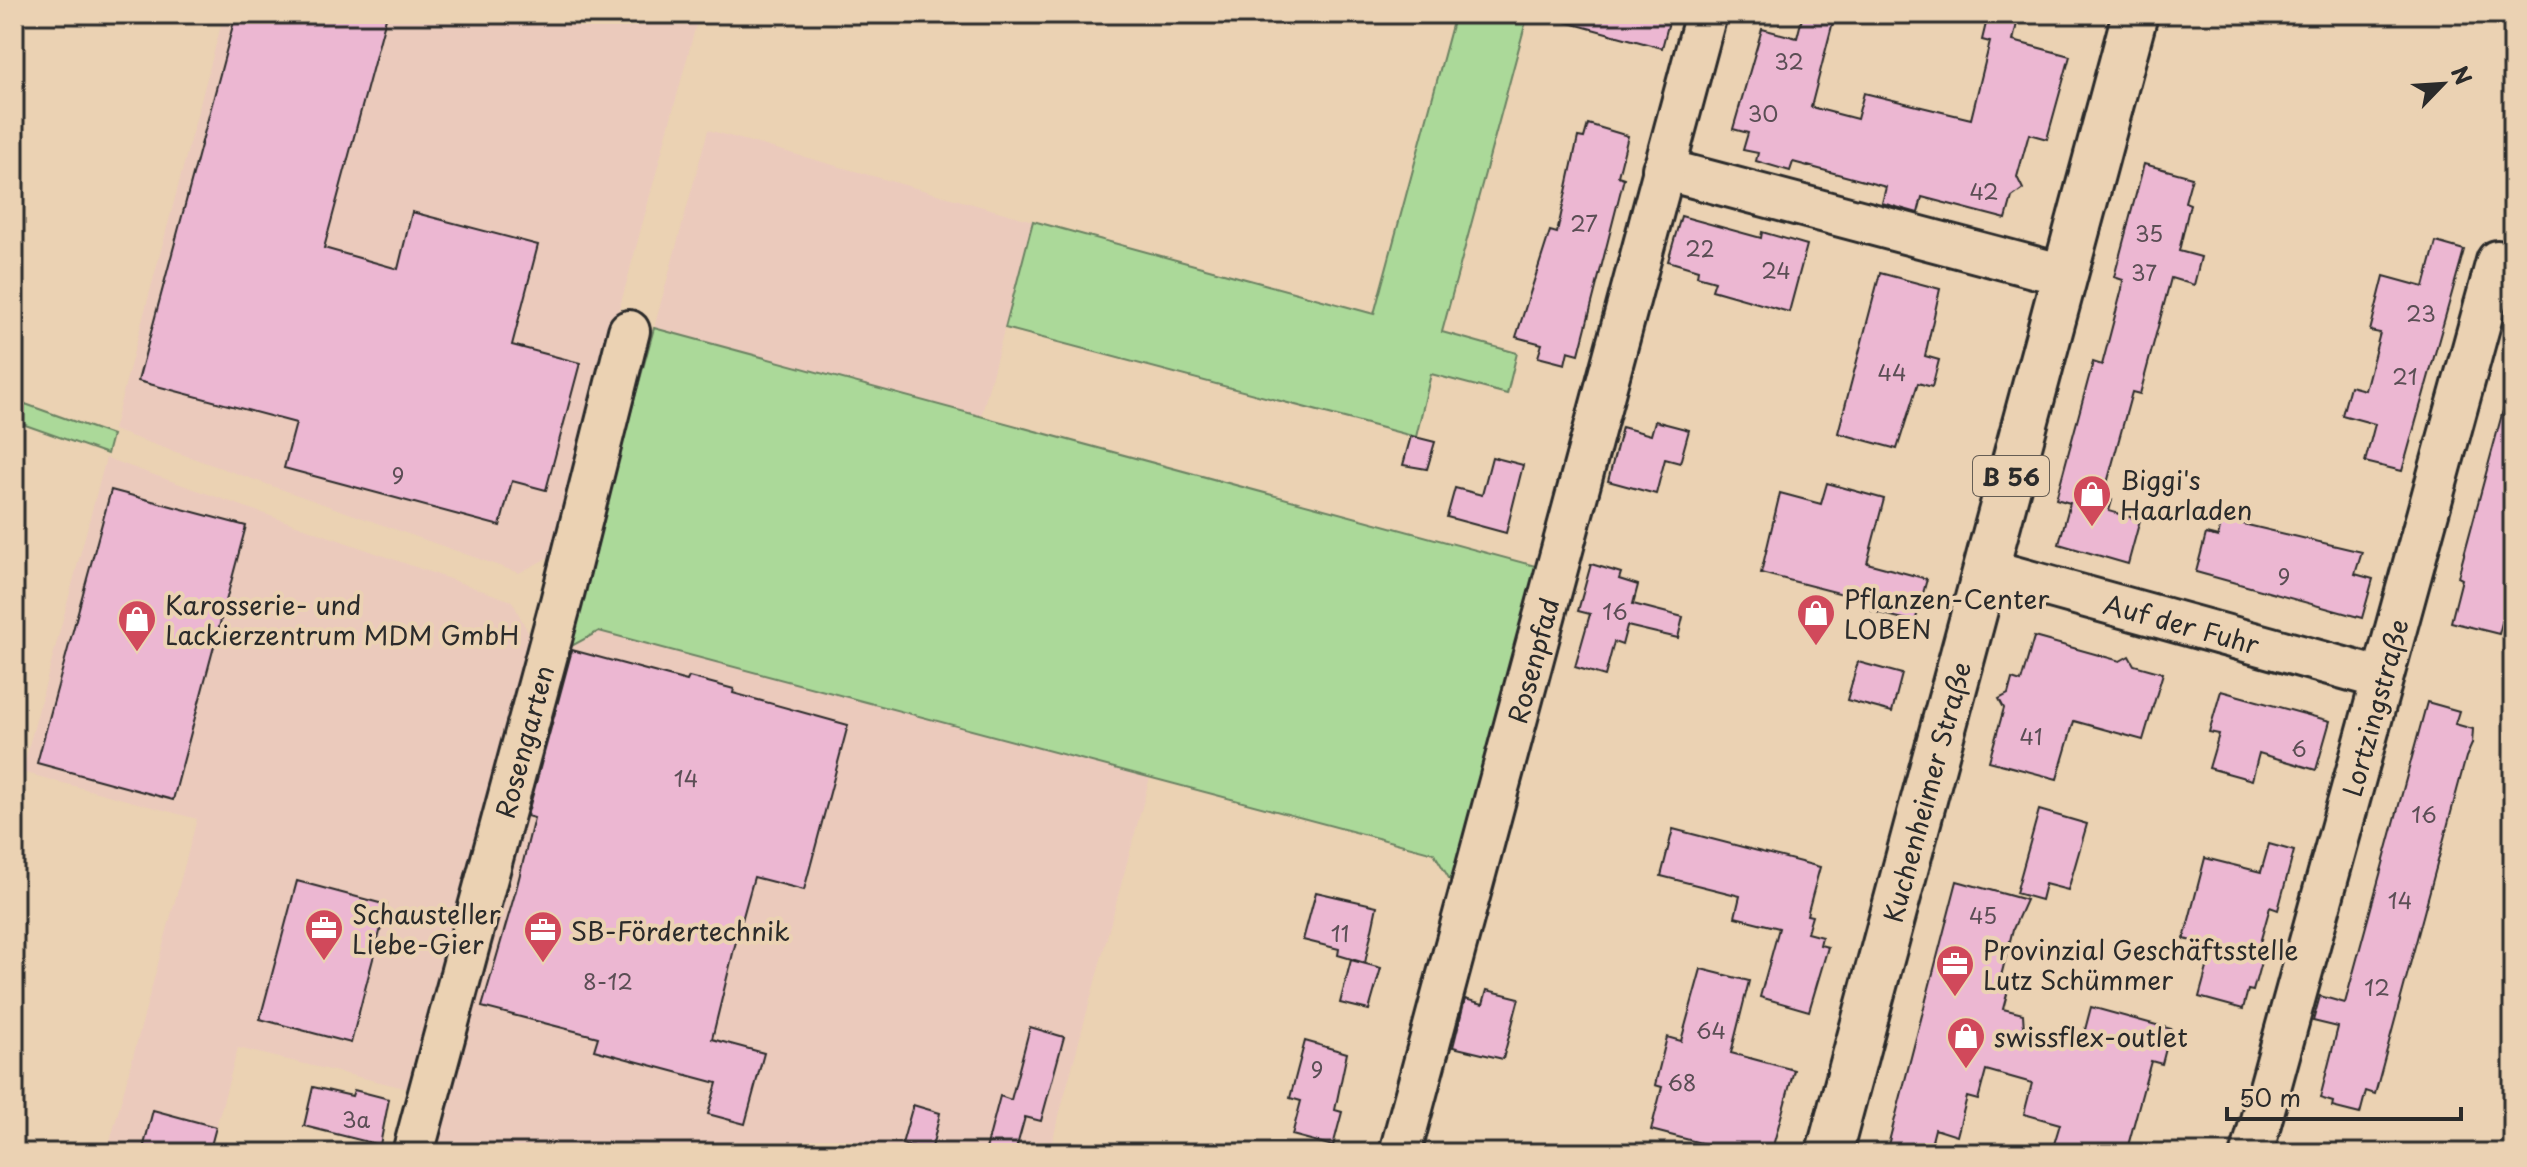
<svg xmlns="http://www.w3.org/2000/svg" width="2527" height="1167" font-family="'Playpen Sans',sans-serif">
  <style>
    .built { fill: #ebcabc }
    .green { fill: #abd999; stroke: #6b8262; stroke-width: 2 }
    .building { fill: #ecb7d2; stroke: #2b2b2b; stroke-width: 2 }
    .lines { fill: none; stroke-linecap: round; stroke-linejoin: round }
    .minor-casing { stroke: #2b2b2b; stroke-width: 46 }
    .major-casing { stroke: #2b2b2b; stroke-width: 50 }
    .minor { stroke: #ebd2b3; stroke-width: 40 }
    .major { stroke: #ebd2b3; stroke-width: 44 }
    .labels { text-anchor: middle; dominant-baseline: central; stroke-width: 8; stroke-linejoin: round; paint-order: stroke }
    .number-label { font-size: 22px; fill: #5b4e55 }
    .shield { fill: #ebd2b3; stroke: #655d54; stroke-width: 2 }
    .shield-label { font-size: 24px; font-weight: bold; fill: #2b2b2b }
    .poi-label { font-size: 26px; fill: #2b2b2b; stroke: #ebd2b3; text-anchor: start }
    .street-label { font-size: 26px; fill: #2b2b2b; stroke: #ebd2b3 }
  </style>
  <rect width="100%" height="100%" fill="#ebd2b3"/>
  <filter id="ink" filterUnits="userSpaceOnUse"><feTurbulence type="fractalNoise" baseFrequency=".0125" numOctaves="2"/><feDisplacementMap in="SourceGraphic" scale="16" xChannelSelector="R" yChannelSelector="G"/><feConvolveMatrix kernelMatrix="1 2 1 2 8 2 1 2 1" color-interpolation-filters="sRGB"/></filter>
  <g filter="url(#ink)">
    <g class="built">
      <polygon points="224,14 699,14 553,555 519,573 113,430"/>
      <polygon points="708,130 1033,221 981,417 654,328"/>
      <polygon points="106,458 512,601 531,638 409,1089 238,1048 209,1153 107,1153 197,819 22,772"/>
      <polygon points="599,631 1150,777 1049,1153 432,1153 566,649"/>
    </g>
    <g class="green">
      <polygon points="1455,14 1528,14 1442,332 1517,353 1507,394 1431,374 1416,437 1005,328 1033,221 1374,314"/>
      <polygon points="654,328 1550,570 1456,890 1434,853 599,631 566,649"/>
      <polygon points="14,400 112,435 107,454 14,421"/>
    </g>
    <g class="building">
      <polygon points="236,14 387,14 324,248 398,269 412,212 538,245 512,345 580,363 546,490 512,481 500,526 284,468 296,423 138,381"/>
      <polygon points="1567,14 1671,14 1662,48 1566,22"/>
      <polygon points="1803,14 1835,14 1811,107 1857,119 1864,93 1971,119 1990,42 1982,40 1988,15 2017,23 2013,41 2070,56 2047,139 2029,134 2017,177 2023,189 2012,197 2006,219 1922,197 1918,213 1882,203 1886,187 1793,162 1790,171 1756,161 1758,153 1743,150 1748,133 1733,129 1762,29 1797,38"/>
      <polygon points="1588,124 1628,136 1618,176 1624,178 1579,354 1568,351 1565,364 1538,357 1542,344 1516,337 1550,231 1557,233 1578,137 1584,138"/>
      <polygon points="2144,164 2192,177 2185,202 2190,204 2179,251 2201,257 2194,285 2171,278 2140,394 2132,392 2103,498 2112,500 2109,511 2140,520 2128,564 2059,544 2070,503 2056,499 2093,362 2102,365 2122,289 2123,280 2114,277"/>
      <polygon points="1681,216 1761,238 1762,232 1807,245 1789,312 1712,290 1715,281 1697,276 1698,270 1668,261"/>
      <polygon points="2436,242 2464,250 2402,471 2365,462 2375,424 2342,415 2350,386 2365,390 2380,333 2370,331 2384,276 2424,287"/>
      <polygon points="1880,273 1940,289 1925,356 1939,360 1932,387 1918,383 1897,449 1838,433"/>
      <polygon points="2505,403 2513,404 2513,581 2499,634 2451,622 2462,579 2458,577"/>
      <polygon points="1655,421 1689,430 1680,463 1665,459 1656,494 1608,481 1622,427 1651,435"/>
      <polygon points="1411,436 1435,442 1427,469 1403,465"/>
      <polygon points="1492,457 1523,465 1506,533 1447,517 1455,488 1482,495"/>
      <polygon points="1827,483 1884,499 1867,563 1927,579 1915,622 1872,611 1874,602 1761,573 1780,493 1821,504"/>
      <polygon points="111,490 246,526 173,800 37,763"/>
      <polygon points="2222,519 2362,552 2355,574 2373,579 2362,618 2196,572 2206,534 2218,537"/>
      <polygon points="1591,564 1621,573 1619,579 1638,585 1633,604 1683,617 1678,638 1627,626 1622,645 1614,642 1605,676 1575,667 1590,614 1578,611"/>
      <polygon points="2034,637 2120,661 2129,656 2134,665 2163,673 2143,740 2074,721 2057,779 1989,761 2004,708 1999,699 2008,694 2012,679 2021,682"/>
      <polygon points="572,650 687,681 689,677 734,689 733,693 848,725 804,890 754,877 734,949 712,1039 764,1053 745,1124 708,1114 717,1083 594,1050 598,1037 482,1007 516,890 534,818 527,816"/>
      <polygon points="1858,662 1902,674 1892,712 1847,700"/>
      <polygon points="2221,691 2330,721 2316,770 2259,753 2252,780 2209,768 2219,734 2209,732"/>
      <polygon points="2427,702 2459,711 2455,724 2473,729 2472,744 2466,757 2375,1094 2366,1091 2360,1114 2332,1107 2333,1102 2320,1098 2338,1027 2313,1021 2320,996 2345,1003"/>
      <polygon points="2039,810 2087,824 2068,890 2045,884 2041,900 2016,893"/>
      <polygon points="1673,829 1820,867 1807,915 1812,916 1807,933 1822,937 1820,945 1828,947 1809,1011 1760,997 1779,928 1735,917 1740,896 1661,876"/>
      <polygon points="2269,844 2294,851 2278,910 2270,907 2256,957 2262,958 2253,991 2248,990 2243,1009 2199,997 2213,946 2184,939 2205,858 2261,872"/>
      <polygon points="297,881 387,905 351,1043 260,1019"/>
      <polygon points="1957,881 2026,900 2013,929 2001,976 2011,979 2003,1009 2023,1014 2024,1030 2081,1045 2091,1007 2171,1029 2162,1064 2151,1061 2126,1153 2088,1153 2054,1144 2060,1124 2024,1114 2032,1083 1986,1070 1978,1100 1967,1097 1957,1136 1935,1129 1929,1153 1886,1153"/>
      <polygon points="1316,892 1377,906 1365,963 1338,955 1339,949 1303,940"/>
      <polygon points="1351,960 1381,968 1369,1010 1340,1003"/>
      <polygon points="1701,969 1749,981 1731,1053 1794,1070 1771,1153 1723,1153 1724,1149 1651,1130 1662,1087 1655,1085 1667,1037 1681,1041"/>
      <polygon points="1487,990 1519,998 1503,1059 1453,1047 1465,999 1483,1004"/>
      <polygon points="1030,1027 1064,1037 1041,1121 1025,1117 1015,1153 985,1153 1000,1096 1011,1100"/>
      <polygon points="1305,1041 1347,1053 1335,1110 1342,1112 1333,1146 1292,1135 1301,1101 1290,1098"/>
      <polygon points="313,1087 352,1096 354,1090 389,1099 380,1145 304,1126"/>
      <polygon points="913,1105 940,1113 931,1152 902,1144"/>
      <polygon points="153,1110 216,1127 209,1153 142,1153"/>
    </g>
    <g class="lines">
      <g class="minor-casing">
        <g id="minor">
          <polyline points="1663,169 2064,275"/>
          <path id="s1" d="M1985,569L2380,678"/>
          <path id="s2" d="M413,1153L561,602L629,331"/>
          <path id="s3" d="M1400,1153L1706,14"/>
          <path id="s4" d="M2252,1153L2497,261"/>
        </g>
      </g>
      <g class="major-casing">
        <g id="major">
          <path id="s5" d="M1829,1153L2135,14"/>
        </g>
      </g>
      <use href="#minor" class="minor"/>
      <use href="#major" class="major"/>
    </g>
  </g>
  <defs>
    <g id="shop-pin" transform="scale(2)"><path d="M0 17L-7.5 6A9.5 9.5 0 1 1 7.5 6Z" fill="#d1495b" stroke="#ebd2b3"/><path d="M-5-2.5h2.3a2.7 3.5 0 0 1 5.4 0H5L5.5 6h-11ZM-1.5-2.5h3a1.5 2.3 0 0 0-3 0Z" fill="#fff"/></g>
    <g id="office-pin" transform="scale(2)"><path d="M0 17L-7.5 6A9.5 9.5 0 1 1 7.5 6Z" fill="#d1495b" stroke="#ebd2b3"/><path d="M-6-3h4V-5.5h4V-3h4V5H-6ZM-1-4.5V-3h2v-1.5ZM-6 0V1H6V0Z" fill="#fff"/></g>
  </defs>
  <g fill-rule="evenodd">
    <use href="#shop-pin" x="2092" y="494"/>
    <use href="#shop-pin" x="1816" y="613"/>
    <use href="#shop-pin" x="137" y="619"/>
    <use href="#office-pin" x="324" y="928"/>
    <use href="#office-pin" x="543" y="930"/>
    <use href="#office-pin" x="1955" y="964"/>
    <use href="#shop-pin" x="1966" y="1036"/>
  </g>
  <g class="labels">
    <g class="number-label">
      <text x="1789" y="60">32</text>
      <text x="1763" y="112">30</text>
      <text x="1984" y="190">42</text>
      <text x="1584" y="222">27</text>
      <text x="2149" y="232">35</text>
      <text x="1700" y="247">22</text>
      <text x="1776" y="269">24</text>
      <text x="2144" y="271">37</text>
      <text x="2421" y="312">23</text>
      <text x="1892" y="371">44</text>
      <text x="2405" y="375">21</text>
      <text x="398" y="474">9</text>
      <text x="2284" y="575">9</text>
      <text x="1615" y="610">16</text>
      <text x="2031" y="735">41</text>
      <text x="2299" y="747">6</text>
      <text x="686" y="777">14</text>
      <text x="2424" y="813">16</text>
      <text x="2400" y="899">14</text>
      <text x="1983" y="914">45</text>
      <text x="1340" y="932">11</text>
      <text x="608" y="980">8-12</text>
      <text x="2377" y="986">12</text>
      <text x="1711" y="1029">64</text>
      <text x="1317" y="1068">9</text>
      <text x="1682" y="1081">68</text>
      <text x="356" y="1118">3a</text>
    </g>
    <rect class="shield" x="1973" y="456" width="76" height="40" rx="6"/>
    <g class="shield-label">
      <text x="2011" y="476">B 56</text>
    </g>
    <g class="poi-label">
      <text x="2120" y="479">Biggi's<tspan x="2120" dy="30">Haarladen</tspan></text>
      <text x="1844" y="598">Pflanzen-Center<tspan x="1844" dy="30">LOBEN</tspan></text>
      <text x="165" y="604">Karosserie- und<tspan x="165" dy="30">Lackierzentrum MDM GmbH</tspan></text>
      <text x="352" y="913">Schausteller<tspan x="352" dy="30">Liebe-Gier</tspan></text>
      <text x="571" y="930">SB-Fördertechnik</text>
      <text x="1983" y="949">Provinzial Geschäftsstelle<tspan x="1983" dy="30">Lutz Schümmer</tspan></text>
      <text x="1994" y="1036">swissflex-outlet</text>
    </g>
    <g class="street-label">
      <text stroke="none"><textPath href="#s1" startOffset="204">Auf der Fuhr</textPath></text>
      <text stroke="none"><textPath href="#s3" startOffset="510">Rosenpfad</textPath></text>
      <text stroke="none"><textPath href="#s4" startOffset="462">Lortzingstraße</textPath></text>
      <text stroke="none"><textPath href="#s2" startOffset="426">Rosengarten</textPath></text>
      <text stroke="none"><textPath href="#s5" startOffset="374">Kuchenheimer Straße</textPath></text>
    </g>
  </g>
  <rect width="2527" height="1167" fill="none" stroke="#ebd2b3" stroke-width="48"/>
  <rect x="24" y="24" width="2479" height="1119" fill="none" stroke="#2b2b2b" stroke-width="3" filter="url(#ink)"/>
  <g transform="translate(2443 84) rotate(65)" stroke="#ebd2b3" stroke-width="6" paint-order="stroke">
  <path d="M0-6L14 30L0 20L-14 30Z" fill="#2b2b2b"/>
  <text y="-12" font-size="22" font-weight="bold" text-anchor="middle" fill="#2b2b2b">N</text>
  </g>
  <path d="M2227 1107v12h234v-12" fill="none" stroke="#2b2b2b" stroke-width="4"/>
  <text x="2239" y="1107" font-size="24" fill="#2b2b2b" stroke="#ebd2b3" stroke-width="6" paint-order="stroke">50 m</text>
</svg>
